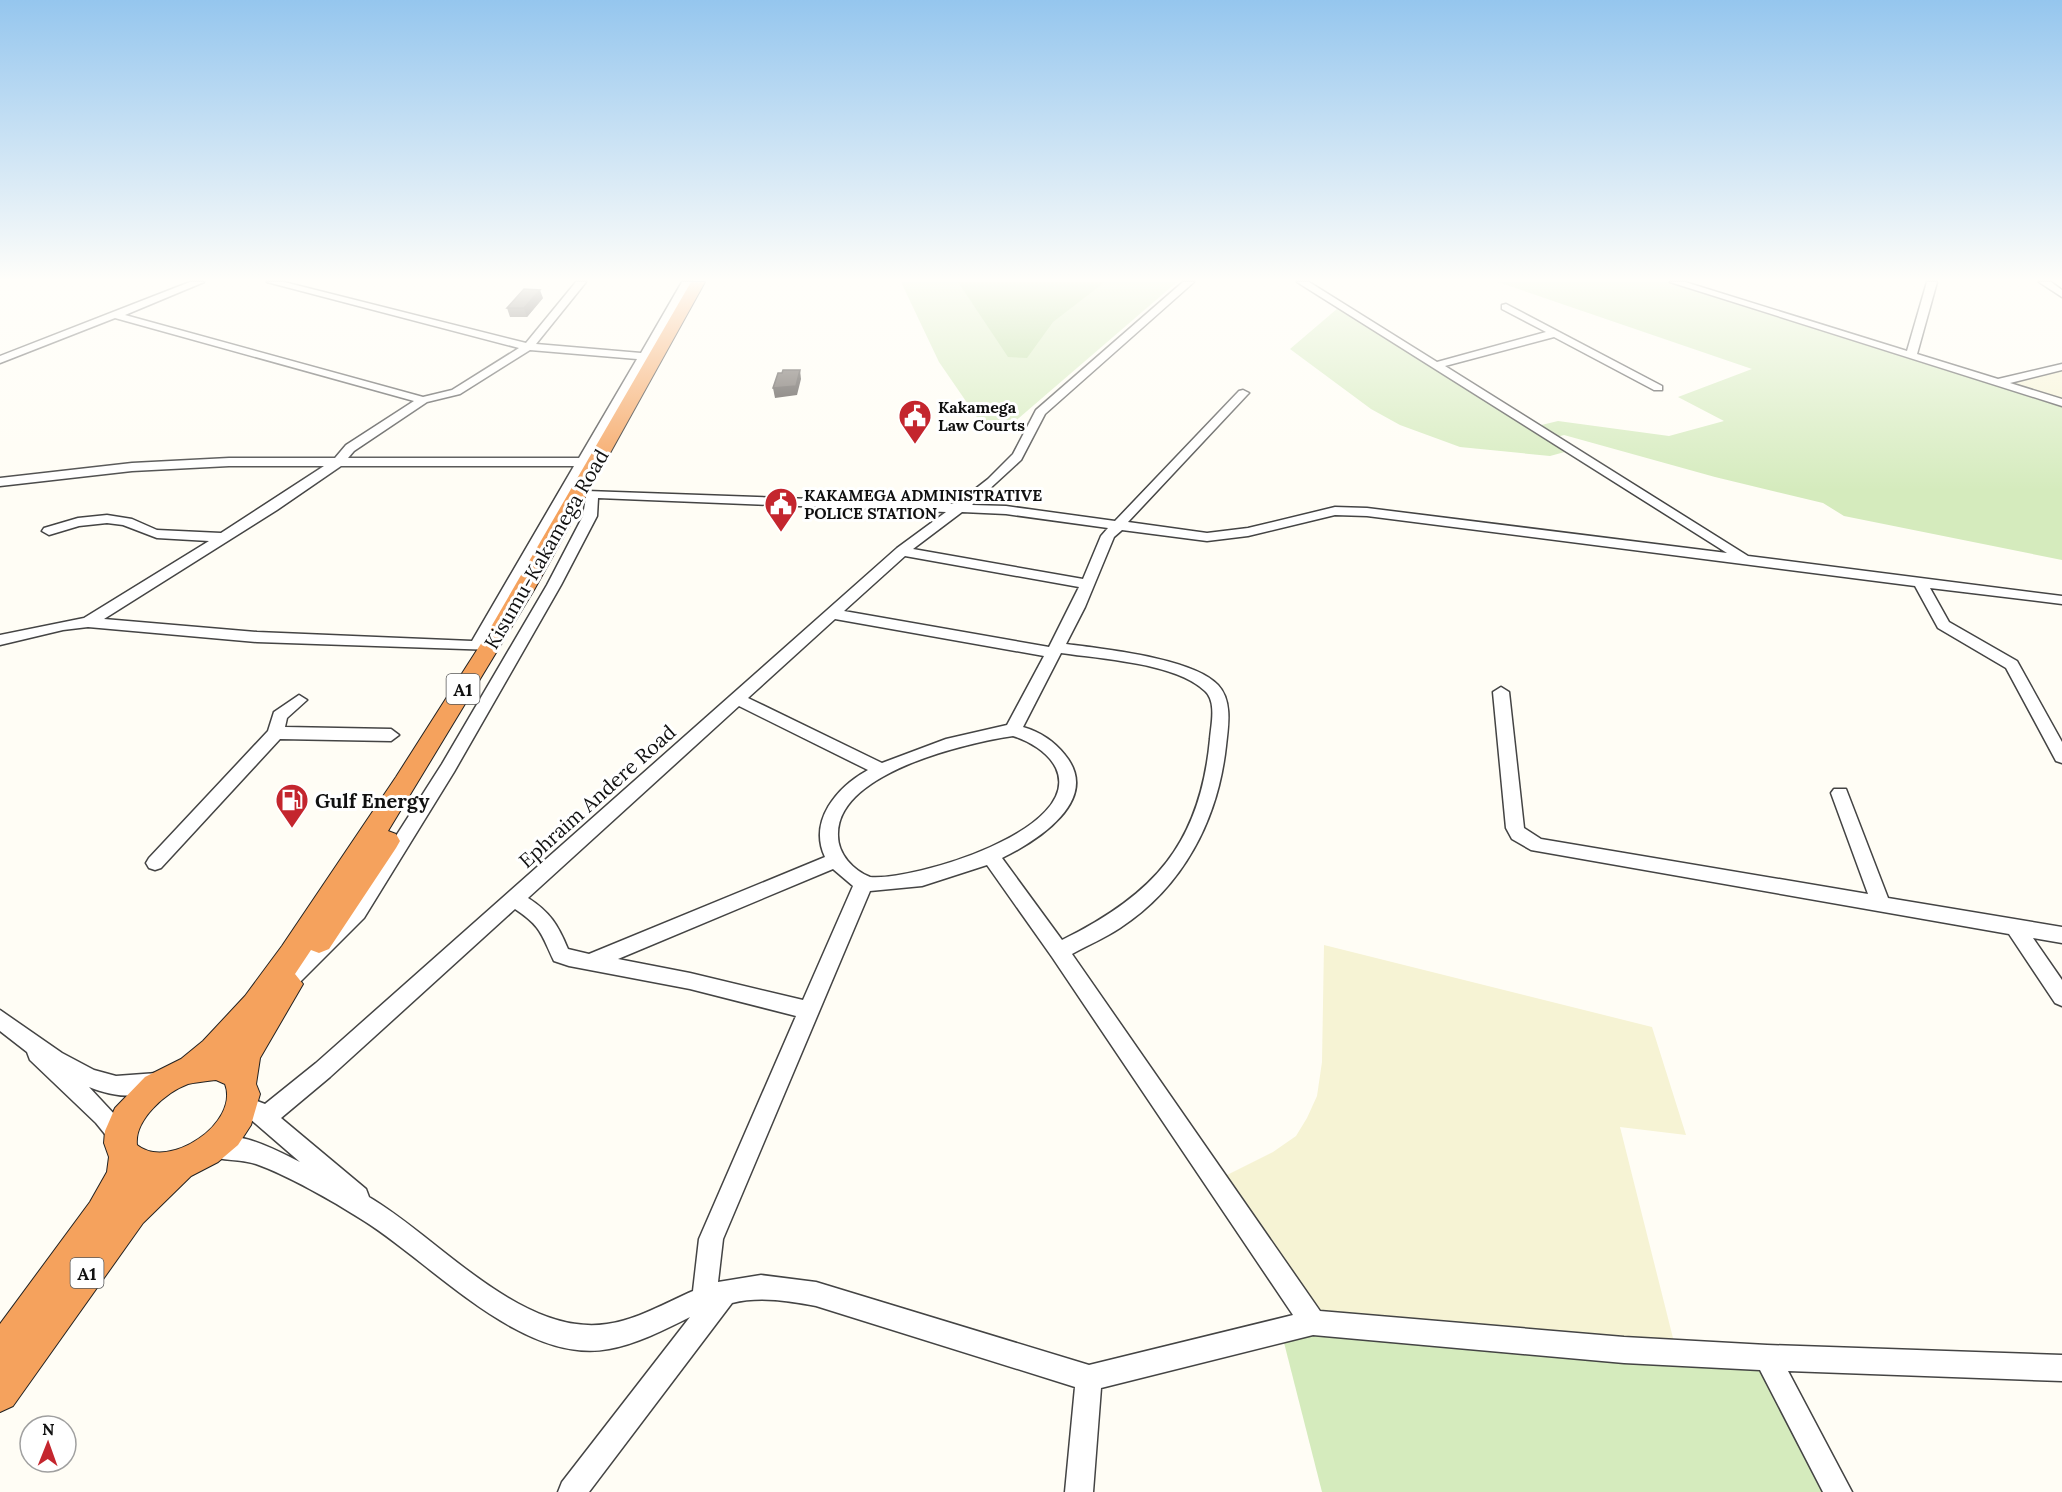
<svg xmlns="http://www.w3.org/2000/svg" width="2062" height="1492" font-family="Lora,serif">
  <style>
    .farmland { fill: #f6f3d4 }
    .green { fill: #d5ebbd }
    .forest { fill: #b9dc9c }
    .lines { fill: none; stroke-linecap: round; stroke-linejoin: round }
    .minor-casing { stroke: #444; stroke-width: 3 }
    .highway-casing { stroke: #222; stroke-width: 2 }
    .minor { fill: #fff; fill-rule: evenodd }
    .highway { fill: #f5a25d; fill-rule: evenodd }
    .wall { fill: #4d4742 }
    .shaded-wall { fill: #3f3936 }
    .building { fill: #5a524d; stroke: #3f3936; stroke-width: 1.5 }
    .labels { text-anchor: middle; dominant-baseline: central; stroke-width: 6; stroke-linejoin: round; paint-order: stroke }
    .far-poi-label { font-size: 16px; font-weight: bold; fill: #111; stroke: #fff; text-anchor: start }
    .shield { fill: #fff; stroke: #585858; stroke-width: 1.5 }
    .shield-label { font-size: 18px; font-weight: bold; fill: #111 }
    .street-label { font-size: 20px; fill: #111; stroke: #fff }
    .poi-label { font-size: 20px; font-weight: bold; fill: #111; stroke: #fff; text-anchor: start }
  </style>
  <rect width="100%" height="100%" fill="#fffdf5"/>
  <g class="farmland">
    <polygon points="2062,366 2062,405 1991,384 2015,376"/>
    <polygon points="1324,945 1652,1027 1686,1135 1620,1127 1676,1350 1310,1317 1215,1181 1273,1152 1296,1136 1307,1118 1317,1096 1322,1062"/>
  </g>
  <g class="green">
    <polygon points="901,282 1177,282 1006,429 983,426 939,362"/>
    <polygon points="1498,282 1674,282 2062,405 2062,560 1844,516 1823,503 1715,477 1564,435 1553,438 1572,450 1550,456 1460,447 1400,425 1371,409 1290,349 1338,308 1529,428 1558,421 1669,436 1724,421 1678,397 1752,369"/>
    <polygon points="1279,1323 1766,1357 1835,1492 1322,1492"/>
  </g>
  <polygon class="forest" points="958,282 1105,282 1053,322 1027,358 1008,357"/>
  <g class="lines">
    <g class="minor-casing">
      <g id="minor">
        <path d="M190,282H204L125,315L423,397L452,390L519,348L267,282H284L526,343L576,282H586L536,344L641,353L682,282H692L486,642L494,644L497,647L494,650L257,642L88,627L63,630L0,645V635L84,618L209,541L157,538L123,525L107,523L79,526L49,535L42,531L44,528L78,518L107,515L132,519L157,530L221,533L324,466H229L132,471L0,486V478L132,463L229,458H335L346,445L414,401L115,318L0,363V356ZM530,350L637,359L579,458H348L354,451L427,402L460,394ZM341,466H574L472,641L257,632L104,619L277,510Z"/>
        <path d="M1183,282H1194L1045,414L1021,460L972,505L1006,506L1115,521L1239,391L1243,390L1249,393L1247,395L1128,522L1207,533L1248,528L1335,507L1367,508L1727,553L1297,282H1309L1437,362L1546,332L1502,309V305L1506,304L1662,386V390H1654L1554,337L1445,366L1748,556L2062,596V604L1930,588L1949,622L2017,661L2062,742V763L2056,761L2006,668L1938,628L1915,586L1367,516L1335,515L1248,536L1207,541L1122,530L1114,537L1085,607L1066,644C1103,649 1193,658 1218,685C1233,701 1228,727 1226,746C1218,820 1183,887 1120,928C1105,938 1088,945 1072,954L1320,1311L1624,1337L1767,1345L2062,1355V1381L1788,1371L1852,1492H1823L1760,1370L1624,1363L1313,1335L1101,1388L1093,1492H1065L1075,1387L816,1306C788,1301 760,1296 732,1303L589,1492H558L562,1482L690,1317C664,1330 637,1344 609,1349C522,1366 430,1261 361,1219C333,1201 287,1175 256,1164C240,1159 222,1161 207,1155L204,1147L207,1139C236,1128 274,1149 300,1162L249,1118L246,1111L249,1104L257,1101L265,1104L316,1063L897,548L946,512L598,498L597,516L561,585L454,772L364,918L300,982L293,984L286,982L283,976L286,970L350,908L442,764L547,585L583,516L587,491L956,504L988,479L1013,454L1036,410ZM962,512L1006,514L1108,528L1101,536L1083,579L913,549ZM905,556L1079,587L1049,647L844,611ZM835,619L1044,656L1007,725L946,739L882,763L748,698ZM1061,653C1101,659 1176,663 1205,691C1217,702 1211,725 1210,739C1200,844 1154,895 1062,940L1002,858C1037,841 1102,800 1065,755C1054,741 1040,732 1023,727ZM739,706L868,770C837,787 808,821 825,857L589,954L568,949C558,925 550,912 528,898ZM1013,736C1029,741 1048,752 1056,768C1085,830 913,881 870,877C853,870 838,854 838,836C835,773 966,743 1013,736ZM987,865L1052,957L1293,1315L1089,1365L816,1282L761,1275L718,1282L723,1239L870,891L922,886ZM833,869L853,886L803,1000L690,973L618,959ZM515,909C542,927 541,934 554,961L569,966L690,989L796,1016L699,1239L693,1291C665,1303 637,1320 607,1324C521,1337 439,1238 369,1197L366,1189L281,1118L330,1077Z"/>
        <polygon points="1670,282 1685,282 1907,351 1927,282 1937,282 1917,354 1998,379 2062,364 2062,370 2010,383 2062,399 2062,406"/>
        <polygon points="2039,282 2051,282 2062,290 2062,297"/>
        <polygon points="1501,687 1509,692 1524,828 1541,839 1868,894 1831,793 1834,789 1846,789 1888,898 2062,927 2062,943 2033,938 2062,980 2062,1006 2055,1003 2009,934 1531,850 1512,839 1506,828 1493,692"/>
        <polygon points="299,695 307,700 287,718 285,727 391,729 399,735 391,741 280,739 161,868 155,870 149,868 146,863 149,858 268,731 274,712"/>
        <path d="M0,1010L62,1053L94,1070L116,1076L157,1073L165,1076L168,1083L165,1090C139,1099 113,1097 89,1087L129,1130L132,1137L129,1144L121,1148L113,1144L96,1123L30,1060L27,1052L0,1031Z"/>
      </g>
    </g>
    <g class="highway-casing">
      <path id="highway" d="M691,282H705L534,590L388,831L396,834L400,841L396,848L329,949L319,953L311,950L295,974L303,984L260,1058L256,1084L260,1094L251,1125L238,1145L218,1162L191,1176L143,1223L13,1406L0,1412V1324L90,1202L107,1172L109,1157L104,1143L105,1131L115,1108L145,1077L181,1059L203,1041L245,996L282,946L396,777L484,639ZM216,1080L225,1084C240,1123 169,1171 137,1145C134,1120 166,1092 188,1084C197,1082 207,1081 216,1080Z"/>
    </g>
    <use href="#minor" class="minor"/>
    <use href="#highway" class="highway"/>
  </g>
  <polygon class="wall" points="543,298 527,317 510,317 507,308"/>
  <g class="shaded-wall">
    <polygon points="540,290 543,298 527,317 524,308"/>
    <polygon points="800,370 801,379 797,395 775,398 773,388"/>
  </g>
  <g class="building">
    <polygon points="524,289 540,290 524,308 507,308"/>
    <polygon points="783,370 800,370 796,386 773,388 778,373 782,373"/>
  </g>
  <linearGradient id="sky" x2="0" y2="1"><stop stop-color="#95c6ee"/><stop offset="0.57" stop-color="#fffefa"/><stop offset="1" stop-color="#fffefa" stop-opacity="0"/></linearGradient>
  <rect width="2062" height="491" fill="url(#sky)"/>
  <defs>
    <g id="civic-pin" transform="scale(1.725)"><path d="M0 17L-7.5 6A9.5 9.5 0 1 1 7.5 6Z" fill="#c4262e" stroke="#fff"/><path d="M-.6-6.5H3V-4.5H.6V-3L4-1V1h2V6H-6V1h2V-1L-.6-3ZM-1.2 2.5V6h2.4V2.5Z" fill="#fff"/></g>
    <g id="fuel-pin" transform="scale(1.725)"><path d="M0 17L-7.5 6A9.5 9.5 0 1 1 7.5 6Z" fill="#c4262e" stroke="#fff"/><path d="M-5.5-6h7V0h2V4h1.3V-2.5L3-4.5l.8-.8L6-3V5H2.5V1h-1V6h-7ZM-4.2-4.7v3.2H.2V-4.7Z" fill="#fff"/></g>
  </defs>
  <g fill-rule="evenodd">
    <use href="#civic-pin" x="915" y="416"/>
    <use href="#civic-pin" x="781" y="504"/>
    <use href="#fuel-pin" x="292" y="800"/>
  </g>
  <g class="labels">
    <g class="far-poi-label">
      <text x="938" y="407">Kakamega<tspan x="938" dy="18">Law Courts</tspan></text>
      <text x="804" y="495">KAKAMEGA ADMINISTRATIVE<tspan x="804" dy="18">POLICE STATION</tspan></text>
    </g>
    <g class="shield">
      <rect x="446.5" y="674" width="33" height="30" rx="4.5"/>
      <rect x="70.5" y="1258" width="33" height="30" rx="4.5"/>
    </g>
    <g class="shield-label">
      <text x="463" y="689">A1</text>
      <text x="87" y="1273">A1</text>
    </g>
    <g class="street-label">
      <text transform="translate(546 549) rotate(-60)">Kisumu-Kakamega Road</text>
      <text transform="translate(597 796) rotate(-42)">Ephraim Andere Road</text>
    </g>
    <g class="poi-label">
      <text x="315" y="800">Gulf Energy</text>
    </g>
  </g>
  <g transform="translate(48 1444) rotate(1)"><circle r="28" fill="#ffffff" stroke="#a0a0a0" stroke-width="1.5"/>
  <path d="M0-4.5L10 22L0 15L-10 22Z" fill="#c4262e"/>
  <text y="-9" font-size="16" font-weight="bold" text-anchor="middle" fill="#111111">N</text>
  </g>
</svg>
